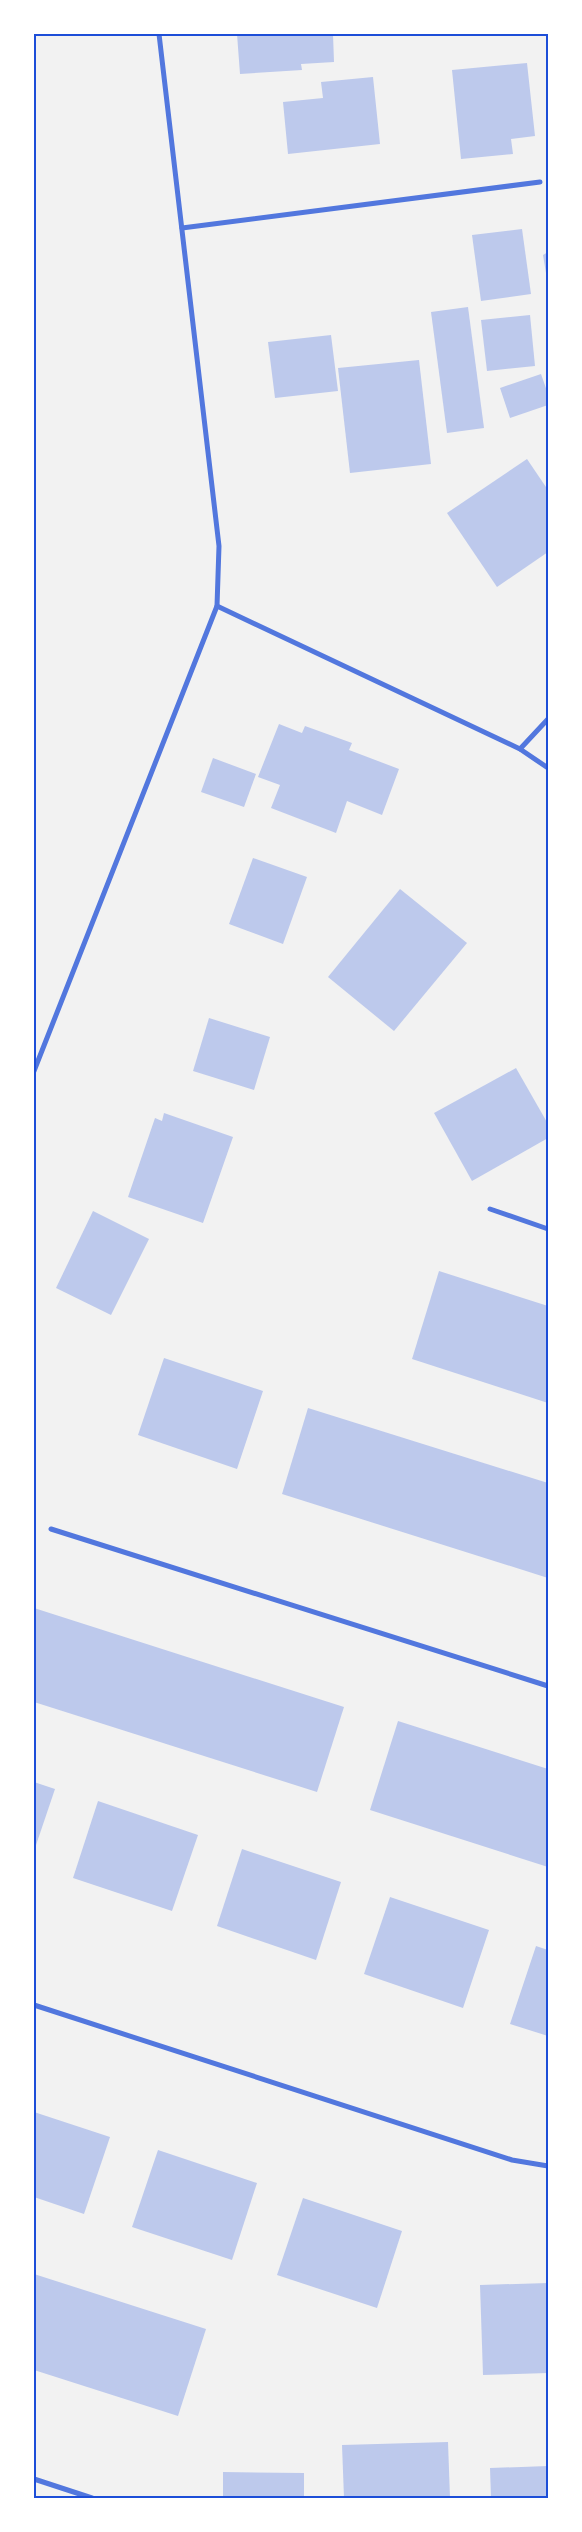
<svg xmlns="http://www.w3.org/2000/svg" width="582" height="2532" font-family="Rubik,sans-serif">
  <style>
    .building { fill: #bdc9ec }
    .lines { fill: none; stroke-linecap: round; stroke-linejoin: round }
    .minor { stroke: #5277de; stroke-width: 5 }
    .neatline { fill: none; stroke: #1d4ed8; stroke-width: 2 }
  </style>
  <rect width="100%" height="100%" fill="#f2f2f2"/>
  <g class="building">
    <polygon points="237,34 333,34 334,62 301,64 302,70 240,74"/>
    <polygon points="527,63 535,136 511,139 513,154 461,159 452,70"/>
    <polygon points="373,77 380,144 288,154 283,102 323,98 321,82"/>
    <polygon points="522,229 531,294 481,301 472,235"/>
    <polygon points="548,252 548,279 547,279 543,255"/>
    <polygon points="468,307 484,428 447,433 431,312"/>
    <polygon points="530,315 535,366 487,371 481,320"/>
    <polygon points="331,335 338,391 275,398 268,342"/>
    <polygon points="419,360 431,464 350,473 338,368"/>
    <polygon points="541,374 548,394 548,405 510,418 500,388"/>
    <polygon points="527,459 548,490 548,552 497,587 447,513"/>
    <polygon points="279,724 302,733 305,726 352,743 349,750 399,769 382,815 347,801 336,833 271,808 280,785 258,777"/>
    <polygon points="213,758 256,774 244,807 201,792"/>
    <polygon points="253,858 307,877 283,944 229,924"/>
    <polygon points="400,889 467,943 394,1031 328,977"/>
    <polygon points="209,1018 270,1037 254,1090 193,1071"/>
    <polygon points="516,1068 548,1124 548,1138 472,1181 434,1113"/>
    <polygon points="164,1113 233,1137 203,1223 128,1197 155,1118 162,1121"/>
    <polygon points="93,1211 149,1239 111,1315 56,1288"/>
    <polygon points="439,1271 548,1306 548,1403 412,1359"/>
    <polygon points="164,1358 263,1391 237,1469 138,1435"/>
    <polygon points="308,1408 548,1483 548,1578 282,1494"/>
    <polygon points="34,1608 344,1707 317,1792 34,1702"/>
    <polygon points="398,1721 548,1769 548,1867 370,1810"/>
    <polygon points="34,1782 55,1789 34,1851"/>
    <polygon points="98,1801 198,1835 172,1911 73,1878"/>
    <polygon points="242,1849 341,1882 316,1960 217,1926"/>
    <polygon points="390,1897 489,1930 463,2008 364,1974"/>
    <polygon points="536,1946 548,1950 548,2036 510,2024"/>
    <polygon points="34,2112 110,2137 84,2214 34,2197"/>
    <polygon points="158,2150 257,2183 232,2260 132,2227"/>
    <polygon points="303,2198 402,2231 377,2308 277,2275"/>
    <polygon points="34,2274 206,2329 178,2416 34,2370"/>
    <polygon points="548,2283 548,2373 483,2375 480,2285"/>
    <polygon points="448,2442 450,2498 344,2498 342,2445"/>
    <polygon points="548,2466 548,2498 491,2498 490,2468"/>
    <polygon points="223,2472 304,2473 304,2498 223,2498"/>
  </g>
  <g class="lines">
    <g class="minor">
      <polyline points="182,228 540,182"/>
      <polyline points="217,606 520,749 548,768"/>
      <polyline points="520,749 548,719"/>
      <polyline points="34,1071 217,606 219,546 159,34"/>
      <polyline points="490,1209 548,1229"/>
      <polyline points="51,1529 548,1686"/>
      <polyline points="34,2005 512,2160 548,2166"/>
      <polyline points="34,2479 92,2498"/>
    </g>
  </g>
  <rect width="582" height="2532" fill="none" stroke="#ffffff" stroke-width="70"/>
  <rect x="35" y="35" width="512" height="2462" class="neatline"/>
</svg>
